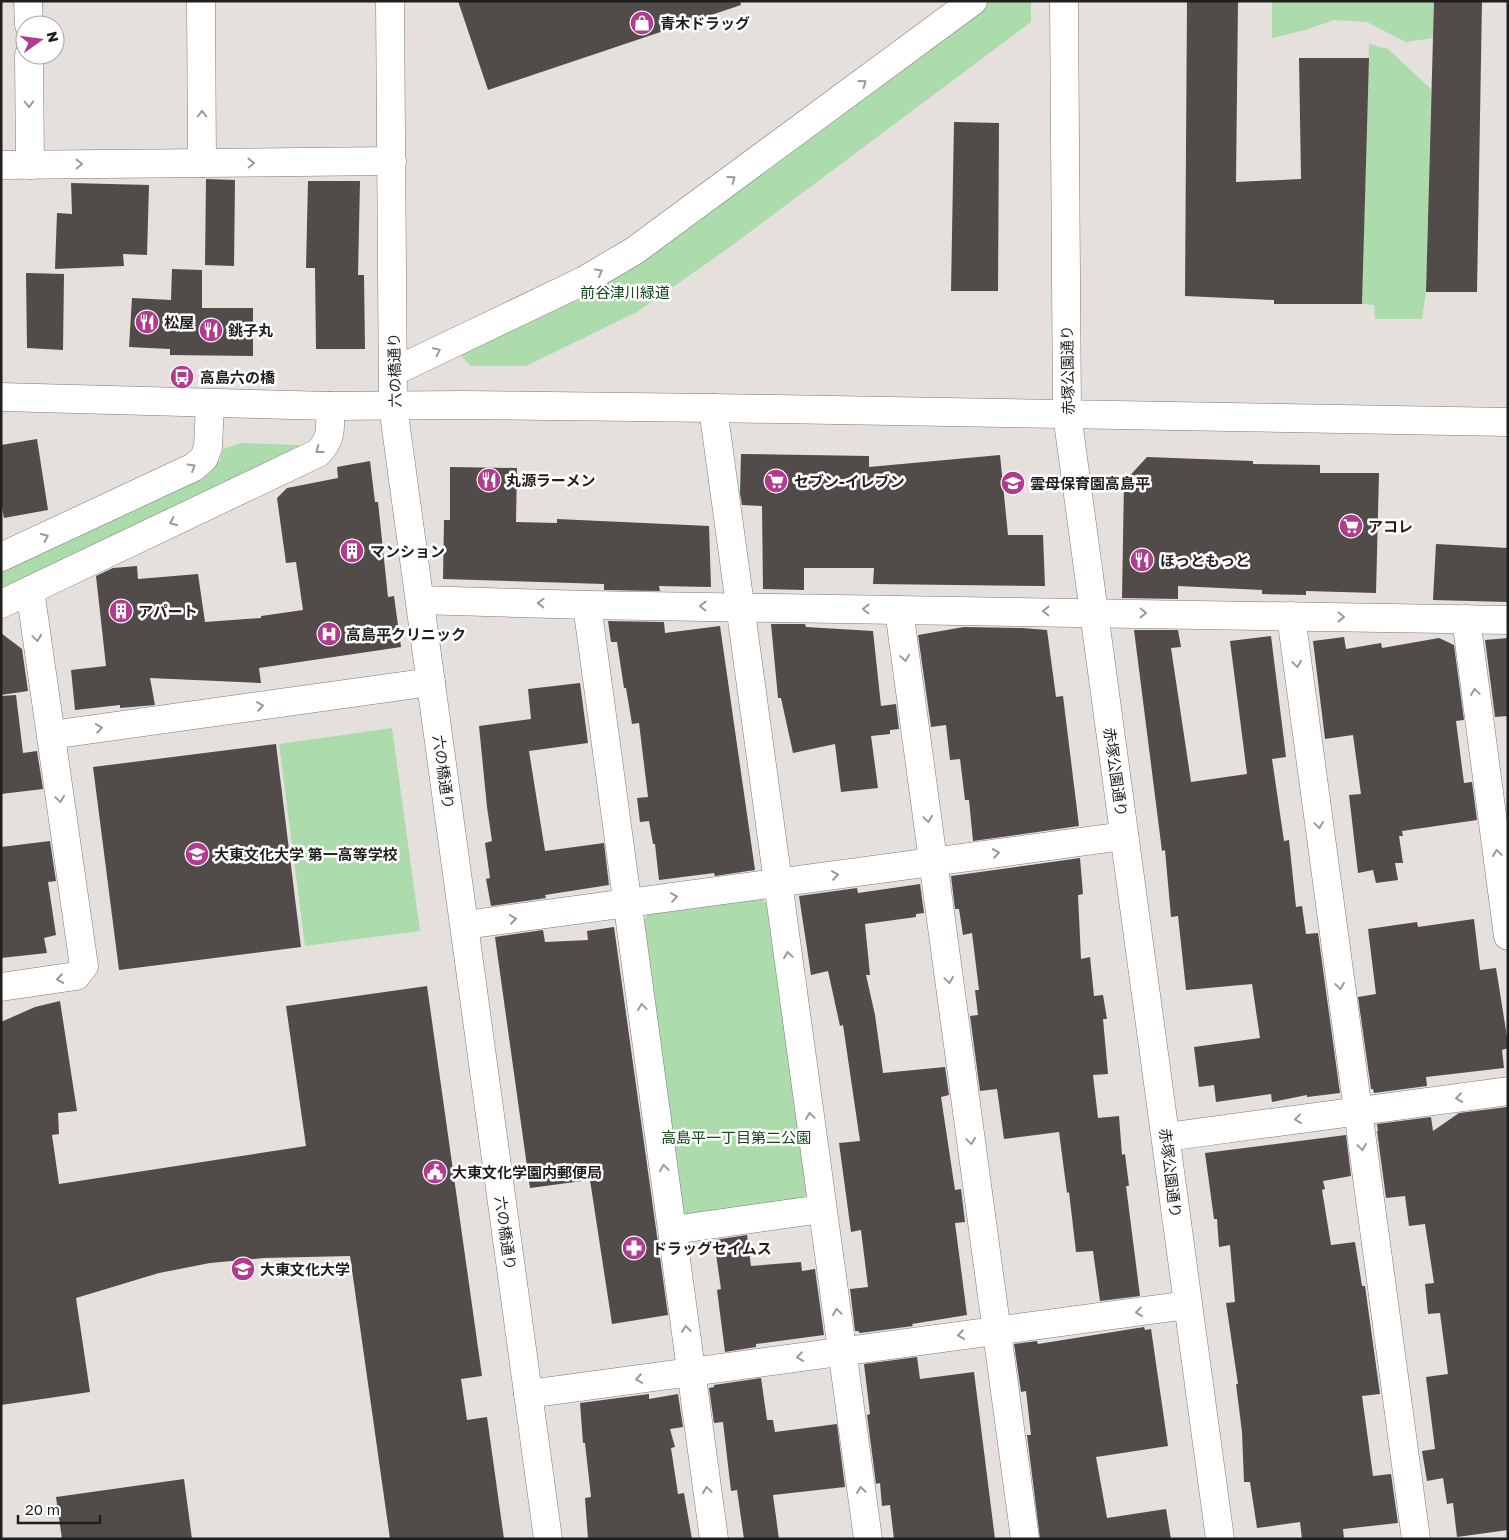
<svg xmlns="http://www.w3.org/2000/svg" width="1509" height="1540" font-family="'Golos Text','Noto Sans JP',sans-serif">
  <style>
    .green { fill: #acdbac }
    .building { fill: #514b49 }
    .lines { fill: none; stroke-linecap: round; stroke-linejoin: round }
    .minor-casing { stroke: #7e7875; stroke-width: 29 }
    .tertiary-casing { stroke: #7e7875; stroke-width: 29 }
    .minor { stroke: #fff; stroke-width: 28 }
    .tertiary { stroke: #fff; stroke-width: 28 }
    .oneway { stroke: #9b9a9a }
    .labels { text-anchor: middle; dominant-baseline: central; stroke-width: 5; stroke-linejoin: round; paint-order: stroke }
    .poi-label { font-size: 15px; font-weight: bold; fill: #211f1e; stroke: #fff; text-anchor: start }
    .park-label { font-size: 15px; fill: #124818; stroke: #fff }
    .street-label { font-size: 15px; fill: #211f1e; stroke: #fff }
  </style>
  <rect width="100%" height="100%" fill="#e6e0dd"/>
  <g class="green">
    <polygon points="989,1 1031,1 1031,22 723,252 637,312 526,366 470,366 458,351 691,220"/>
    <polygon points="1272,1 1434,1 1433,38 1406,42 1367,22 1334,20 1305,30 1272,38"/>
    <polygon points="1369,44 1388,49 1431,89 1426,292 1422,319 1375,319 1374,305 1362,304"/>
    <polygon points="241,443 299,445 305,451 1,595 1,567 210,470 220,461 223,449"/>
    <polygon points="392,728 420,931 305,946 279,744"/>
    <polygon points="759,897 769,905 808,1191 801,1204 695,1219 682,1211 643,922 649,912"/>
  </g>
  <g class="building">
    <polygon points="458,1 740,1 741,5 488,90"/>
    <polygon points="1187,1 1238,1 1236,182 1301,179 1299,58 1369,58 1362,304 1274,304 1274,300 1185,296"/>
    <polygon points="1434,1 1482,1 1477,292 1426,292"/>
    <polygon points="954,122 999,123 998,291 951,291"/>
    <polygon points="206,179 235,180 234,266 205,265"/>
    <polygon points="308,181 360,181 358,275 364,275 365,349 316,349 315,268 306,268"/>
    <polygon points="71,183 149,185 147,255 123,254 124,266 55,269 57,213 72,214"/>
    <polygon points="172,269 202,270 202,308 253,308 253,356 170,355 170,349 129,347 132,298 171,300"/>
    <polygon points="26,273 64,274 63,350 27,348"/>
    <polygon points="37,439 48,510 4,518 1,502 1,445"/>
    <polygon points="741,454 869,456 869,467 1000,455 1008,535 1043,535 1045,586 873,584 874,568 804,568 804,590 763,589 762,506 742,505 740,493"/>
    <polygon points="1147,457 1253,461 1253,464 1320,465 1320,473 1379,473 1376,593 1306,591 1306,595 1262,594 1262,590 1178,586 1178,599 1122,598 1124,482"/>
    <polygon points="370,461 375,502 378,502 388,597 394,596 401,647 259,668 261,683 150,678 155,705 120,708 120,705 75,710 71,670 106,666 96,576 113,568 137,566 138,579 198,574 205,622 261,618 261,616 303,610 296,562 286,563 277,498 287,488 338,478 337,467"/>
    <polygon points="450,467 517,468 516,522 557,523 557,519 709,526 711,587 659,586 660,591 604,590 604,584 443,579 444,520 450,520"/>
    <polygon points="1436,544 1508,548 1508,602 1433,600"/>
    <polygon points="608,621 664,622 665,633 720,626 755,870 715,876 714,873 659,880 655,844 653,844 649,821 640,822 637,798 648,797 639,723 632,724 626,688 624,688 617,642 611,642"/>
    <polygon points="771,624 805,624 806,627 873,631 881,706 896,704 899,729 890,730 890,734 871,736 878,788 841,792 835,744 793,753 781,698 778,698"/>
    <polygon points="964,627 1022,628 1047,630 1056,697 1063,696 1079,826 973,841 969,800 965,800 960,759 950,760 946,725 931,727 918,635"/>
    <polygon points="1134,630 1178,630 1181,647 1171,648 1191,782 1247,774 1230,641 1271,636 1286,757 1272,759 1284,841 1289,840 1296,907 1302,906 1306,934 1318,933 1340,1093 1307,1097 1307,1095 1272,1102 1271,1094 1216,1102 1214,1085 1199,1087 1194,1047 1260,1038 1252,984 1186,990 1178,916 1171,917 1165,850 1162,851"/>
    <polygon points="1,633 22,649 28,691 1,695"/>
    <polygon points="1344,637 1346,649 1381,643 1382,648 1439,638 1454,645 1464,720 1456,721 1464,783 1472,782 1477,820 1402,831 1403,836 1399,836 1403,863 1395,863 1398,880 1376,883 1373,870 1358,873 1349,795 1361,794 1353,735 1325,739 1313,641"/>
    <polygon points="1508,638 1508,716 1495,717 1485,640"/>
    <polygon points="580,683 588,743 529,751 545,851 604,843 609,885 545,895 546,898 491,906 486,879 490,878 485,843 492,841 487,807 479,726 531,719 528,689"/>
    <polygon points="16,695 23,753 37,751 43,789 1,794 1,696"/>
    <polygon points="276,744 301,947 119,970 93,767"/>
    <polygon points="50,841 56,881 48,882 56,935 44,938 47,953 1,958 1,847"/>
    <polygon points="1080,858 1083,894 1078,895 1081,959 1090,957 1094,996 1103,995 1107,1019 1103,1019 1108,1074 1093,1075 1098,1118 1119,1116 1122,1155 1125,1154 1129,1186 1126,1186 1140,1296 1100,1301 1093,1251 1076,1252 1069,1192 1067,1193 1059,1132 1004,1139 997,1089 980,1091 970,1016 978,1015 975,990 979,990 972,933 963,935 959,909 955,909 951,876"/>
    <polygon points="920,884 924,913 916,914 916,917 865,924 870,975 866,975 875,1015 883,1073 945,1067 949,1095 941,1097 955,1190 961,1189 965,1222 955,1223 967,1315 912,1324 913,1326 860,1333 858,1331 855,1331 850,1289 868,1287 861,1230 851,1232 839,1143 860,1141 843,1025 840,1026 828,971 811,975 799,896 857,888 858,893"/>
    <polygon points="1474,919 1480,970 1496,968 1508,1043 1508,1048 1502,1050 1504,1068 1426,1077 1427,1086 1374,1093 1373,1089 1371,1089 1358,997 1376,994 1368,929 1417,922 1418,927"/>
    <polygon points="614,927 668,1315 612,1324 590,1180 530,1188 495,937 543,930 545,942 588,940 587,931"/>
    <polygon points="427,986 482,1376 461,1379 467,1420 487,1417 504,1539 390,1539 350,1256 264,1258 210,1263 159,1273 76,1298 90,1392 1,1405 1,1022 35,1007 60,1001 77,1111 58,1113 59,1134 52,1135 59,1184 306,1146 286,1006"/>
    <polygon points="1507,1107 1508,1530 1457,1537 1453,1503 1447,1504 1443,1478 1427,1481 1422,1451 1435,1449 1426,1377 1448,1374 1440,1313 1428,1314 1425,1284 1434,1283 1425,1224 1409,1226 1405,1196 1386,1198 1377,1131 1378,1131 1377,1124 1431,1117 1433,1131 1459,1113"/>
    <polygon points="1346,1135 1351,1176 1323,1181 1325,1189 1322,1190 1331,1245 1355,1242 1362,1286 1365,1286 1380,1394 1362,1396 1373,1476 1391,1474 1398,1523 1343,1529 1344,1539 1302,1539 1300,1522 1257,1528 1250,1482 1244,1482 1242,1432 1236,1384 1238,1384 1226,1303 1235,1302 1230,1245 1219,1247 1217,1219 1214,1219 1205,1153"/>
    <polygon points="747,1235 751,1266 801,1262 802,1271 815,1269 824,1335 756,1344 756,1347 725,1352 717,1290 721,1289 714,1240"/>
    <polygon points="1144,1327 1145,1330 1151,1329 1168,1446 1096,1457 1107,1518 1166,1509 1171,1539 1040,1539 1027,1435 1031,1435 1026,1391 1021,1392 1014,1344 1037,1341 1038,1344"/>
    <polygon points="917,1357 920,1379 974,1372 995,1539 894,1539 890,1505 882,1506 880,1483 876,1484 867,1415 870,1414 864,1364"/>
    <polygon points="761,1378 767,1420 773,1420 775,1432 837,1424 845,1487 773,1495 779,1539 744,1539 737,1490 731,1491 723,1422 714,1423 709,1388 714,1387 714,1385"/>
    <polygon points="649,1394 649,1399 678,1394 683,1427 670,1429 675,1447 671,1448 678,1494 684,1493 692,1539 588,1539 585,1498 591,1497 585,1443 583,1443 580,1403"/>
    <polygon points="184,1479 192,1539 62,1539 56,1497"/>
  </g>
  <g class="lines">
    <g class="minor-casing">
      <g id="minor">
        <polyline points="28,1 29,25"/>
        <polyline points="201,1 202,163"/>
        <polyline points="29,55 30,165"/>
        <polyline points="1,165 392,161"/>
        <polyline points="393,372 583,281 634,251 973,1"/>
        <polyline points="713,408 868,1539"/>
        <polyline points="1,557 194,467 204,458 208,447 210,404"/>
        <polyline points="420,600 587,605 1508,620"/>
        <path d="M1,604L318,453C333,438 330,426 330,406"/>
        <polyline points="587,605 714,1539"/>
        <polyline points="899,610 1025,1539"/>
        <polyline points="1291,616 1416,1539"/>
        <polyline points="1466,619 1508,936"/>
        <polyline points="51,735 431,682"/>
        <polyline points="465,925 1124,836"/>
        <polyline points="1,987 76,976 84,966 30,590"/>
        <polyline points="1166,1137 1508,1091"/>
        <polyline points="673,1230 822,1209"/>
        <polyline points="528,1394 1188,1305"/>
      </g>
    </g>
    <g class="tertiary-casing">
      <g id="tertiary">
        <polyline points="390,1 393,406 548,1539"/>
        <polyline points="1064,1 1067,414 1220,1539"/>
        <polyline points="1,397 330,406 462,405 713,408 1508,422"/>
      </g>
    </g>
    <use href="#minor" class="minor"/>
    <use href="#tertiary" class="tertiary"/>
  </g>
  <defs><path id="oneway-chevron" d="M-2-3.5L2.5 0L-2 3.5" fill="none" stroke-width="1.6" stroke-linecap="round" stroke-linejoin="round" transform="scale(1.25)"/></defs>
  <g class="oneway">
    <use href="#oneway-chevron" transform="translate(863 83) rotate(-36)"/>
    <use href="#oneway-chevron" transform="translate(29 104) rotate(89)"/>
    <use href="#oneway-chevron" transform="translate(202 114) rotate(-90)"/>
    <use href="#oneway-chevron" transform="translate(251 163) rotate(-1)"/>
    <use href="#oneway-chevron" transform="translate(79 164) rotate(-1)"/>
    <use href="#oneway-chevron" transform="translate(732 179) rotate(-36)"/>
    <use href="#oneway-chevron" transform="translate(599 272) rotate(-29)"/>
    <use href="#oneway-chevron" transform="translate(437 351) rotate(-26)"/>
    <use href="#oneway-chevron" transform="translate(319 450) rotate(142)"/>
    <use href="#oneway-chevron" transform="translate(192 467) rotate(-31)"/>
    <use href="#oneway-chevron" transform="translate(173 522) rotate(155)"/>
    <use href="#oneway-chevron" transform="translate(45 537) rotate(-25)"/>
    <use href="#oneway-chevron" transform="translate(541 603) rotate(-178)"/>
    <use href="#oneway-chevron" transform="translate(703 606) rotate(-179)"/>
    <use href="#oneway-chevron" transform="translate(866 609) rotate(-179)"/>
    <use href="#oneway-chevron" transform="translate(1046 611) rotate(-179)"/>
    <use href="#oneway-chevron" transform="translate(1143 613) rotate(1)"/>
    <use href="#oneway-chevron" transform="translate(1341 617) rotate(1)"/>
    <use href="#oneway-chevron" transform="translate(37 638) rotate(82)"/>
    <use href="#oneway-chevron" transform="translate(905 658) rotate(82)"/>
    <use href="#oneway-chevron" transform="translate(1297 664) rotate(82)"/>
    <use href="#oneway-chevron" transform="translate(1475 692) rotate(-98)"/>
    <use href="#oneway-chevron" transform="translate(260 706) rotate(-8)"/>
    <use href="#oneway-chevron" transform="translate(99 728) rotate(-8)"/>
    <use href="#oneway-chevron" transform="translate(60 799) rotate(82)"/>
    <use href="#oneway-chevron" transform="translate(928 819) rotate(82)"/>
    <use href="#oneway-chevron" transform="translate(1319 825) rotate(82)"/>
    <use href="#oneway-chevron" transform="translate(996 853) rotate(-8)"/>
    <use href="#oneway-chevron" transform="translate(1497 853) rotate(-98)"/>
    <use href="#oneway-chevron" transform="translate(835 875) rotate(-8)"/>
    <use href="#oneway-chevron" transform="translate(674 897) rotate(-8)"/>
    <use href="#oneway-chevron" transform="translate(513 919) rotate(-8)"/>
    <use href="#oneway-chevron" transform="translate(788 955) rotate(-98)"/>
    <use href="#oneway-chevron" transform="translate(60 979) rotate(172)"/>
    <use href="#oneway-chevron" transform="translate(949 980) rotate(82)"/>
    <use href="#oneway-chevron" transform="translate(1340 986) rotate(82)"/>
    <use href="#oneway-chevron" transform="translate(642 1007) rotate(-98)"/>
    <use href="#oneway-chevron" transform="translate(1459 1098) rotate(172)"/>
    <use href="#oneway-chevron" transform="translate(810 1116) rotate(-98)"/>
    <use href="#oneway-chevron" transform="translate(1298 1119) rotate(173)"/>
    <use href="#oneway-chevron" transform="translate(971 1141) rotate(82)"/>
    <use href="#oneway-chevron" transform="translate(1362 1147) rotate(82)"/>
    <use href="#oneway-chevron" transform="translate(664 1168) rotate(-98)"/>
    <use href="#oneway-chevron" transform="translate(837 1312) rotate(-98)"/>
    <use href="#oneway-chevron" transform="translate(1139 1312) rotate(173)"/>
    <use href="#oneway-chevron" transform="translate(686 1329) rotate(-97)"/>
    <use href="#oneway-chevron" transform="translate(961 1335) rotate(172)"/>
    <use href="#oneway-chevron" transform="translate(800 1357) rotate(172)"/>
    <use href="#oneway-chevron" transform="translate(639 1379) rotate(172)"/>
    <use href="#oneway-chevron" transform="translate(707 1490) rotate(-98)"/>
    <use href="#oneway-chevron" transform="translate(861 1490) rotate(-98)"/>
  </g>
  <defs>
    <g id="shop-disc" transform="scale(1.25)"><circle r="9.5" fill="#b33b8f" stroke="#fff"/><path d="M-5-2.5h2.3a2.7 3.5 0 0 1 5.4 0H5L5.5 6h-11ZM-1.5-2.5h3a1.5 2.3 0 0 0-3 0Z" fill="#fff"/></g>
    <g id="restaurant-disc" transform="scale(1.25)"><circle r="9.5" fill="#b33b8f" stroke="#fff"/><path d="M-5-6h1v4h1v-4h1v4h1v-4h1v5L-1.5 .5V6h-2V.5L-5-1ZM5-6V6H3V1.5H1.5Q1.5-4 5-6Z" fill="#fff"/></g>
    <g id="bus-disc" transform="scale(1.25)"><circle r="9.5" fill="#b33b8f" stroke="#fff"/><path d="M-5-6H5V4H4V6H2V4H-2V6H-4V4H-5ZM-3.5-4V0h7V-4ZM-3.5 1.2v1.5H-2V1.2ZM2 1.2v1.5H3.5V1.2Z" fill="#fff"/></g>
    <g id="supermarket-disc" transform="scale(1.25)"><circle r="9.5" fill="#b33b8f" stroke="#fff"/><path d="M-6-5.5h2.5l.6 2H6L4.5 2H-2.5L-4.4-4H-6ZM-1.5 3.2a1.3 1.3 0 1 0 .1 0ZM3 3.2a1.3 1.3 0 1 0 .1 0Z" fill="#fff"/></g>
    <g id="school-disc" transform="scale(1.25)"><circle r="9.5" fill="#b33b8f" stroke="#fff"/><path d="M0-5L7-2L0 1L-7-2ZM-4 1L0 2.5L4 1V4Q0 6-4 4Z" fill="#fff"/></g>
    <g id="building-disc" transform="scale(1.25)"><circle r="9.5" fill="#b33b8f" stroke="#fff"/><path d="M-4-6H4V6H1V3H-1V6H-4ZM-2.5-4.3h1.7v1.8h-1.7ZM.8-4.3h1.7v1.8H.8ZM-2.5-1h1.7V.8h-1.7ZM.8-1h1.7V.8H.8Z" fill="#fff"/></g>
    <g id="hospital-disc" transform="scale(1.25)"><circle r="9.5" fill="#b33b8f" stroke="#fff"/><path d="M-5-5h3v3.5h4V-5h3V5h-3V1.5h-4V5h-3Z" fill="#fff"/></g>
    <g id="civic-disc" transform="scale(1.25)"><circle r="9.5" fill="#b33b8f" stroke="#fff"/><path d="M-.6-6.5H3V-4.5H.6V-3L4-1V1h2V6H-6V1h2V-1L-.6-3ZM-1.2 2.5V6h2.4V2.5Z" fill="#fff"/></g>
    <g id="pharmacy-disc" transform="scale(1.25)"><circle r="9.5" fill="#b33b8f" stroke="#fff"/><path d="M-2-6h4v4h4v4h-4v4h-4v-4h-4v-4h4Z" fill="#fff"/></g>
    <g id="university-disc" transform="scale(1.25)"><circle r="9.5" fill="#b33b8f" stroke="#fff"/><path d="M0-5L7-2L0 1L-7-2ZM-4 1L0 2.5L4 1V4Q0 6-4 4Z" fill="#fff"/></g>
  </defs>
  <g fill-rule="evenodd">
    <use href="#shop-disc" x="642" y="23"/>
    <use href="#restaurant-disc" x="147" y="322"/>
    <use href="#restaurant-disc" x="211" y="330"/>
    <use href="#bus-disc" x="182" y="377"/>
    <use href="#restaurant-disc" x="489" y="480"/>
    <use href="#supermarket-disc" x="776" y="481"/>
    <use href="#school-disc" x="1013" y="483"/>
    <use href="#supermarket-disc" x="1351" y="526"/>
    <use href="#building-disc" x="352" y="551"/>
    <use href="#restaurant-disc" x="1142" y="560"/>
    <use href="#building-disc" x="121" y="611"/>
    <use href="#hospital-disc" x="329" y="634"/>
    <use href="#school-disc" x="197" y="854"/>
    <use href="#civic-disc" x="435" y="1172"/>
    <use href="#pharmacy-disc" x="634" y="1248"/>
    <use href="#university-disc" x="243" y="1269"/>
  </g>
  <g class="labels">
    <g class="poi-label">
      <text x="660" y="23">青木ドラッグ</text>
      <text x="164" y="322">松屋</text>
      <text x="228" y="330">銚子丸</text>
      <text x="200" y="377">高島六の橋</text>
      <text x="506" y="480">丸源ラーメン</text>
      <text x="794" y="481">セブン-イレブン</text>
      <text x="1030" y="483">雲母保育園高島平</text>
      <text x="1368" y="526">アコレ</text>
      <text x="370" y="551">マンション</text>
      <text x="1160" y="560">ほっともっと</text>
      <text x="138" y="611">アパート</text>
      <text x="346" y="634">高島平クリニック</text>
      <text x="214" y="854">大東文化大学 第一高等学校</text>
      <text x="452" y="1172">大東文化学園内郵便局</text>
      <text x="652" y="1248">ドラッグセイムス</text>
      <text x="260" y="1269">大東文化大学</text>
    </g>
    <g class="park-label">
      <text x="625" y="292">前谷津川緑道</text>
      <text x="736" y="1137">高島平一丁目第二公園</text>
    </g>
    <g class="street-label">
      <text transform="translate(394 370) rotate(-91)">六の橋通り</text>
      <text transform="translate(1067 370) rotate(-91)">赤塚公園通り</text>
      <text transform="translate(444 772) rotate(82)">六の橋通り</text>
      <text transform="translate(1116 772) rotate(82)">赤塚公園通り</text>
      <text transform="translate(1171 1173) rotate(83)">赤塚公園通り</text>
      <text transform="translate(506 1233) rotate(82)">六の橋通り</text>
    </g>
  </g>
  <rect width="1509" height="1540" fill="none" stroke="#211f1e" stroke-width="5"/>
  <g transform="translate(40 40) rotate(76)"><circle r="24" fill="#ffffff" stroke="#a6a5a5"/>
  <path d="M0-4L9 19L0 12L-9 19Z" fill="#b33b8f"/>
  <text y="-8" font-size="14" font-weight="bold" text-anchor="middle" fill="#211f1e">N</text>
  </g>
  <path d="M18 1515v8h82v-8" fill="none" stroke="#211f1e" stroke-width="2.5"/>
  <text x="25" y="1515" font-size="15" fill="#211f1e" stroke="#ffffff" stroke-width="4" paint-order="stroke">20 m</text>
</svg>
